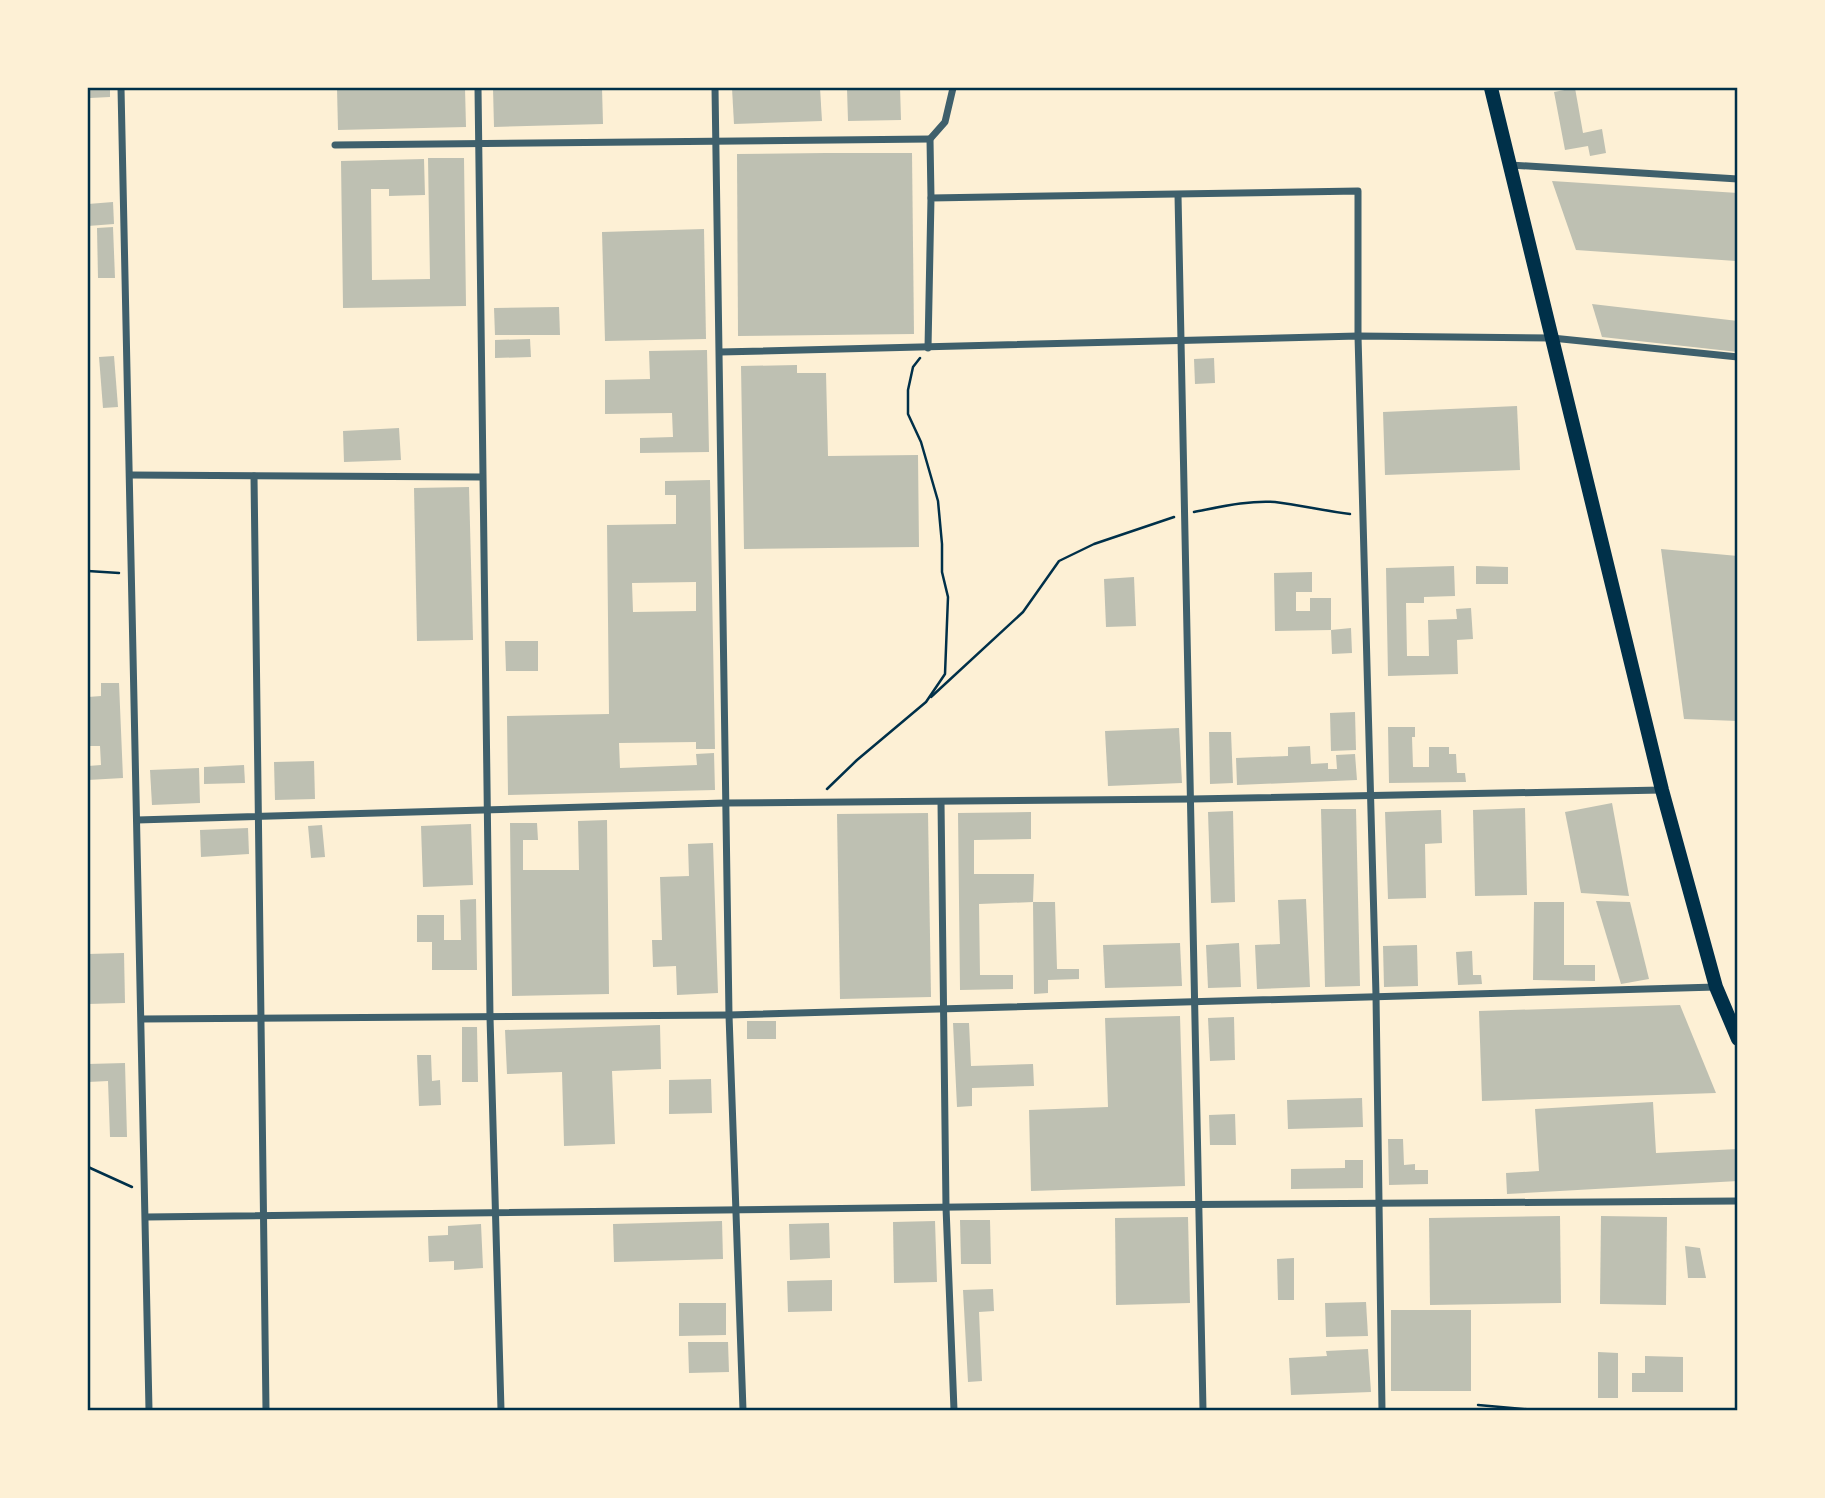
<svg xmlns="http://www.w3.org/2000/svg" width="1825" height="1498" font-family="Mulish,sans-serif">
  <style>
    .building { fill: #bec0b2; fill-rule: evenodd }
    .lines { fill: none; stroke-linecap: round; stroke-linejoin: round }
    .path { stroke: #003049; stroke-width: 2.5 }
    .minor { stroke: #3f606c; stroke-width: 7 }
    .primary { stroke: #003049; stroke-width: 14 }
    .neatline { fill: none; stroke: #003049; stroke-width: 2.5 }
  </style>
  <rect width="100%" height="100%" fill="#fdf0d5"/>
  <g class="building">
    <polygon points="90,88 110,88 110,97 90,98"/>
    <polygon points="337,88 465,88 466,127 338,130"/>
    <polygon points="493,88 602,88 603,124 494,127"/>
    <polygon points="732,88 820,88 822,121 734,124"/>
    <polygon points="847,88 900,88 901,120 848,121"/>
    <polygon points="1575,88 1583,133 1602,129 1606,153 1590,156 1588,146 1565,150 1554,92"/>
    <polygon points="826,153 912,153 914,334 738,336 737,154"/>
    <polygon points="428,158 464,158 466,306 343,308 341,161 424,159 425,195 389,196 389,189 371,189 372,280 430,279"/>
    <polygon points="1552,181 1738,193 1736,261 1576,250"/>
    <polygon points="113,202 114,224 88,226 88,204"/>
    <polygon points="113,227 115,278 98,278 97,228"/>
    <polygon points="704,229 706,339 605,341 602,232"/>
    <polygon points="1592,304 1738,321 1738,352 1602,337"/>
    <polygon points="559,307 560,335 495,335 494,308"/>
    <polygon points="530,339 531,357 495,358 495,340"/>
    <polygon points="707,350 709,452 640,453 640,438 673,437 672,413 605,414 605,380 650,379 649,351"/>
    <polygon points="114,356 118,407 103,408 99,357"/>
    <polygon points="1214,358 1215,383 1195,384 1194,359"/>
    <polygon points="797,365 797,373 826,373 828,456 918,455 919,547 744,549 741,366"/>
    <polygon points="1517,406 1520,470 1385,475 1383,412"/>
    <polygon points="399,428 401,460 344,462 343,431"/>
    <path d="M710,480L715,749H696V742L619,743L620,768L697,765L696,754L714,753L715,790L508,795L507,716L609,714L607,525L676,524V495H665V481ZM696,582V611L633,612L632,583Z"/>
    <polygon points="469,487 473,640 417,641 414,488"/>
    <polygon points="1661,549 1738,556 1738,721 1684,719"/>
    <polygon points="1454,566 1455,596 1424,597 1424,603 1406,603 1407,656 1429,656 1428,620 1457,619 1456,609 1471,608 1473,639 1457,640 1458,674 1388,676 1386,568"/>
    <polygon points="1476,566 1508,567 1508,584 1476,584"/>
    <polygon points="1312,572 1312,592 1296,592 1296,611 1310,611 1310,598 1331,598 1331,630 1351,628 1352,653 1332,654 1331,630 1275,631 1274,573"/>
    <polygon points="1134,577 1136,626 1106,627 1104,579"/>
    <polygon points="505,641 538,641 538,671 506,671"/>
    <polygon points="101,683 119,683 123,778 88,780 88,766 101,765 100,746 88,746 88,697 101,696"/>
    <polygon points="1355,712 1356,750 1331,751 1330,713"/>
    <polygon points="1388,727 1415,727 1415,737 1412,737 1413,767 1429,767 1429,747 1449,747 1449,754 1456,754 1457,773 1465,773 1466,782 1389,783"/>
    <polygon points="1179,728 1182,783 1108,786 1105,731"/>
    <polygon points="1209,732 1231,732 1233,783 1210,784"/>
    <polygon points="1310,746 1311,764 1328,763 1328,769 1337,769 1336,755 1355,754 1357,780 1237,785 1236,758 1288,756 1288,747"/>
    <polygon points="314,761 315,799 275,800 274,762"/>
    <polygon points="244,765 245,783 204,784 204,767"/>
    <polygon points="199,768 200,803 152,805 150,770"/>
    <polygon points="1612,803 1629,896 1581,893 1565,812"/>
    <polygon points="1525,808 1527,895 1475,896 1473,810"/>
    <polygon points="1321,809 1356,809 1360,986 1325,987"/>
    <polygon points="1441,810 1442,843 1425,844 1426,898 1388,899 1385,812"/>
    <polygon points="1233,811 1235,902 1211,903 1208,812"/>
    <polygon points="1031,812 1031,839 974,840 974,874 1034,874 1033,902 979,904 980,975 1013,975 1013,989 960,990 958,813"/>
    <polygon points="928,813 931,997 840,999 837,814"/>
    <polygon points="607,820 609,994 512,996 510,823 537,823 538,840 523,840 523,870 579,870 578,821"/>
    <polygon points="471,824 473,885 423,887 421,826"/>
    <polygon points="322,825 325,857 311,858 308,826"/>
    <polygon points="248,828 249,854 201,857 200,830"/>
    <polygon points="713,843 718,993 677,995 676,966 653,967 652,940 662,940 660,877 689,876 688,844"/>
    <polygon points="476,899 477,970 432,970 432,942 417,942 417,915 444,915 444,940 461,940 460,900"/>
    <polygon points="1306,899 1310,987 1257,989 1255,945 1280,944 1278,900"/>
    <polygon points="1596,901 1630,902 1649,979 1621,984"/>
    <polygon points="1033,902 1055,902 1057,969 1079,969 1079,979 1048,980 1048,993 1034,994"/>
    <polygon points="1534,902 1564,902 1564,965 1595,965 1595,981 1533,980"/>
    <polygon points="1180,943 1182,986 1105,988 1103,945"/>
    <polygon points="1239,943 1241,987 1208,988 1206,945"/>
    <polygon points="1417,945 1418,986 1384,987 1383,946"/>
    <polygon points="1472,951 1473,975 1481,975 1482,984 1458,985 1456,952"/>
    <polygon points="124,953 125,1003 88,1004 88,954"/>
    <polygon points="1680,1005 1716,1093 1482,1101 1479,1011"/>
    <polygon points="1180,1016 1185,1186 1031,1191 1029,1110 1108,1107 1105,1018"/>
    <polygon points="1234,1017 1235,1060 1210,1061 1208,1018"/>
    <rect x="747" y="1021" width="29" height="18"/>
    <polygon points="953,1023 969,1023 971,1066 1033,1064 1034,1086 972,1088 972,1106 957,1107"/>
    <polygon points="660,1025 661,1069 612,1071 615,1144 564,1146 562,1072 507,1074 505,1030"/>
    <polygon points="462,1027 477,1027 478,1082 462,1082"/>
    <polygon points="417,1055 431,1055 432,1081 440,1080 441,1105 419,1106"/>
    <polygon points="125,1063 127,1137 110,1137 108,1081 88,1082 88,1064"/>
    <polygon points="711,1079 712,1113 669,1114 669,1080"/>
    <polygon points="1362,1098 1363,1127 1288,1129 1287,1100"/>
    <polygon points="1653,1102 1656,1153 1738,1149 1738,1181 1507,1194 1506,1173 1539,1171 1535,1109"/>
    <polygon points="1235,1114 1236,1145 1210,1145 1209,1115"/>
    <polygon points="1388,1139 1403,1139 1404,1165 1415,1164 1415,1170 1428,1170 1428,1184 1389,1185"/>
    <polygon points="1345,1160 1363,1160 1363,1188 1291,1189 1291,1169 1345,1168"/>
    <polygon points="1560,1216 1561,1303 1430,1305 1429,1218"/>
    <polygon points="1601,1216 1667,1217 1666,1305 1600,1304"/>
    <polygon points="1188,1217 1190,1303 1116,1305 1115,1218"/>
    <polygon points="960,1220 990,1220 991,1264 961,1264"/>
    <polygon points="722,1221 723,1259 614,1262 613,1224"/>
    <polygon points="935,1221 937,1282 894,1283 893,1222"/>
    <polygon points="829,1223 830,1258 790,1260 789,1224"/>
    <polygon points="481,1224 483,1268 454,1270 454,1261 429,1262 428,1236 448,1235 448,1226"/>
    <polygon points="1685,1246 1700,1248 1706,1278 1688,1278"/>
    <polygon points="1294,1258 1294,1300 1278,1300 1277,1259"/>
    <polygon points="832,1280 832,1311 788,1312 787,1281"/>
    <polygon points="993,1289 994,1311 979,1312 982,1381 968,1382 963,1290"/>
    <polygon points="1366,1302 1368,1336 1326,1337 1325,1303"/>
    <polygon points="679,1303 726,1303 726,1335 679,1336"/>
    <rect x="1391" y="1310" width="80" height="81"/>
    <polygon points="688,1342 728,1342 729,1372 689,1373"/>
    <polygon points="1368,1349 1371,1392 1291,1395 1289,1358 1327,1356 1326,1351"/>
    <polygon points="1598,1352 1618,1353 1618,1398 1598,1398"/>
    <polygon points="1645,1356 1683,1357 1683,1392 1632,1392 1632,1373 1645,1373"/>
  </g>
  <g class="lines">
    <g class="path">
      <path d="M1194,512C1220,507 1249,500 1275,502C1300,505 1325,511 1350,514"/>
      <polyline points="88,571 119,573"/>
      <polyline points="931,697 1023,612 1059,561 1094,544 1174,517"/>
      <polyline points="827,789 857,760 926,702 945,674 948,597 942,572 942,544 938,501 921,442 908,414 908,390 913,367 920,358"/>
      <polyline points="88,1167 132,1187"/>
      <polyline points="1478,1405 1536,1410"/>
    </g>
    <g class="minor">
      <polyline points="121,88 149,1410"/>
      <polyline points="478,88 490,1017 501,1410"/>
      <polyline points="715,88 729,1015 743,1410"/>
      <polyline points="335,145 930,139"/>
      <polyline points="1510,165 1738,179"/>
      <polyline points="1178,195 1203,1410"/>
      <polyline points="931,198 930,139 945,122 953,88"/>
      <polyline points="928,348 931,198 1358,191 1358,336 1376,995 1382,1410"/>
      <polyline points="720,352 1358,336 1552,338 1738,357"/>
      <polyline points="130,475 482,477"/>
      <polyline points="254,476 266,1410"/>
      <polyline points="941,802 946,1207 954,1410"/>
      <polyline points="137,820 725,803 1192,799 1662,790"/>
      <polyline points="142,1019 729,1015 1716,987"/>
      <polyline points="146,1217 1121,1205 1738,1201"/>
    </g>
    <polyline class="primary" points="1491,88 1662,790 1716,987 1738,1039"/>
  </g>
  <rect width="1825" height="1498" fill="none" stroke="#fdf0d5" stroke-width="178"/>
  <rect x="89" y="89" width="1647" height="1320" class="neatline"/>
</svg>
